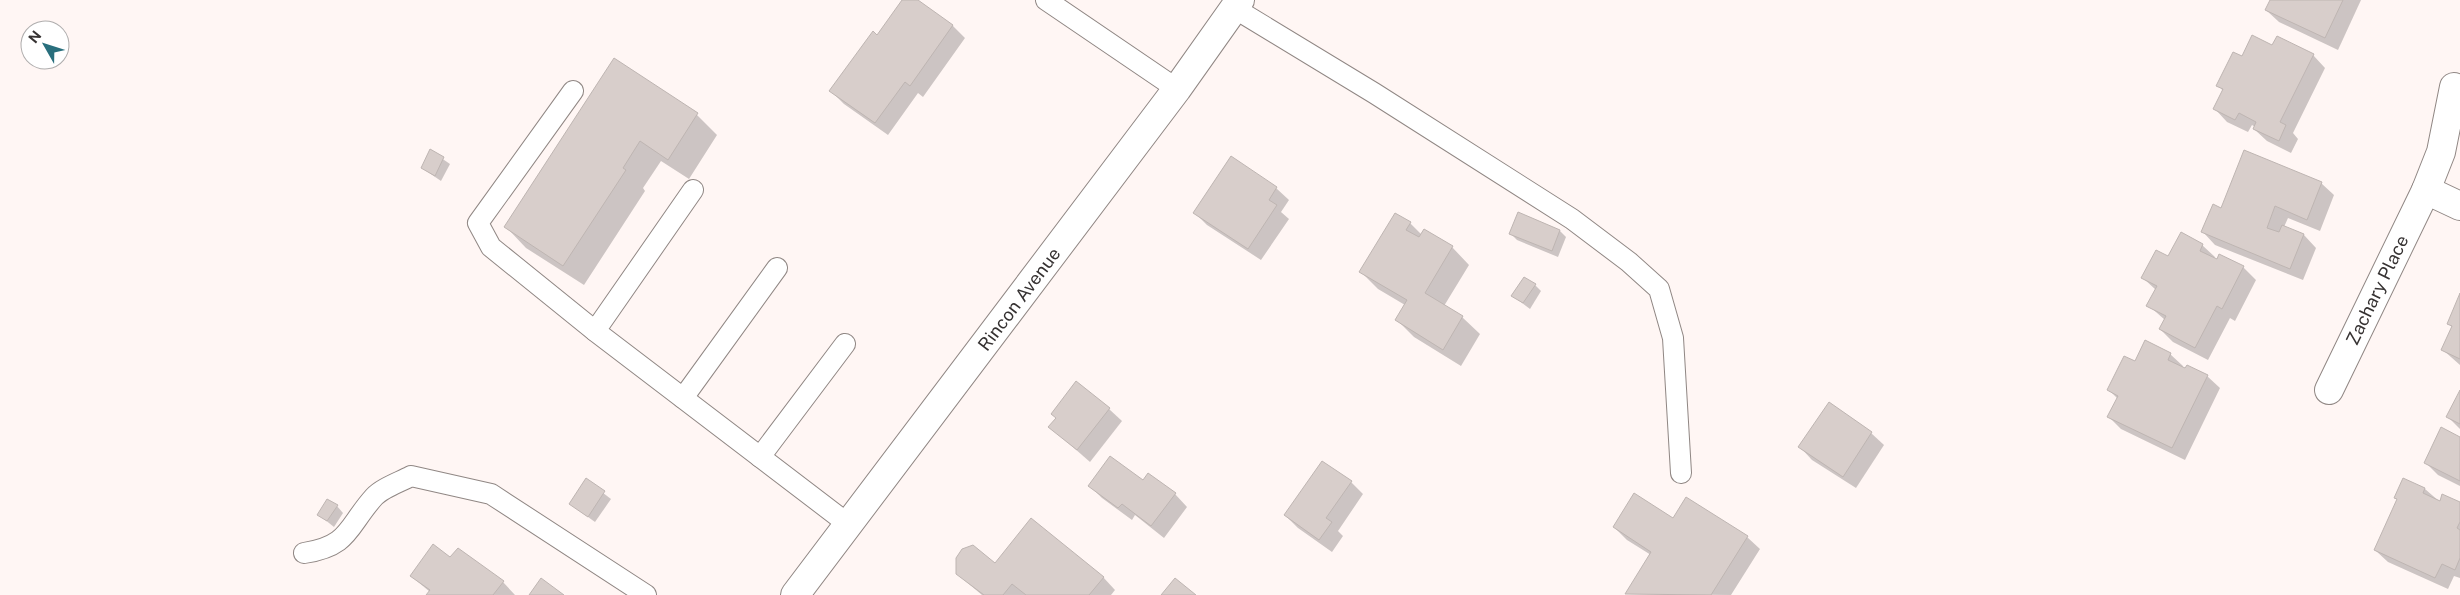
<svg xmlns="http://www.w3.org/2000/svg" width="2460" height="595" font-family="'Public Sans',sans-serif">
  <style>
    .shadow { fill: #0003 }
    .building { fill: #d8cecb; stroke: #beb5b2 }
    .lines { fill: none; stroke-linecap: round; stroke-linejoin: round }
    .lane-casing { stroke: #908784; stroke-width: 22 }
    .street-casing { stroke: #908784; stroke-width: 30 }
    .lane { stroke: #fff; stroke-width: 20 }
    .street { stroke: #fff; stroke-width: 28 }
    .labels { text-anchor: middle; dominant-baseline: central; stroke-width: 4; stroke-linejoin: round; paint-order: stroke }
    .street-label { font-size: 18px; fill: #363232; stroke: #fff }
  </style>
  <rect width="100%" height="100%" fill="#fff6f4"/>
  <g class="shadow">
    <polygon points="903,0 916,0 953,26 965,38 923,97 918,93 888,135 844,104 831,91 877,37"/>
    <polygon points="2271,0 2361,0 2338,50 2279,22 2266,10"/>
    <polygon points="2273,47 2313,55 2325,68 2293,133 2298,139 2291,153 2267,141 2254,129 2255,127 2252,125 2248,132 2227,122 2215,109 2223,91 2218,85 2242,58"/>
    <polygon points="614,60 697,115 717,135 689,179 661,161 643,188 645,191 584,285 526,248 506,227"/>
    <polygon points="431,151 450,164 441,181 422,168"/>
    <polygon points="2321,183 2334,195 2320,231 2288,218 2284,227 2304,235 2316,248 2303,280 2215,245 2203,232 2222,209"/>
    <polygon points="1276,188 1289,200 1281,212 1289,219 1261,260 1207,225 1195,213"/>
    <polygon points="1410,223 1422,235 1452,247 1469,265 1444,306 1462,317 1480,334 1461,366 1414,337 1397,320 1405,305 1378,289 1361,272"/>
    <polygon points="1560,231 1566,237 1558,257 1517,240 1511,234"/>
    <polygon points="2202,245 2215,257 2214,259 2218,261 2220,255 2243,267 2256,280 2235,321 2230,318 2208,360 2173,342 2160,329 2165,320 2148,305 2156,290 2143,278 2169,258"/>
    <polygon points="1535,285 1541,291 1530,309 1513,296"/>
    <polygon points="2460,296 2460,365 2443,350 2453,328 2449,324"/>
    <polygon points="2170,354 2183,366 2182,368 2207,376 2220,388 2185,460 2121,429 2109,417 2118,399 2109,390 2136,363"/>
    <polygon points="2460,392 2460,429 2448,417"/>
    <polygon points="1109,409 1122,421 1090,462 1050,427"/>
    <polygon points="1871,433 1884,445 1856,488 1812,460 1800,447"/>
    <polygon points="2460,438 2460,486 2438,475 2426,463"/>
    <polygon points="586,480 611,499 595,522 570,504"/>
    <polygon points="1143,482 1175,494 1187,507 1164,538 1135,515 1132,520 1102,498 1090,486"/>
    <polygon points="1351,482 1363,494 1338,531 1343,536 1332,552 1298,528 1285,515"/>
    <polygon points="2425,489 2440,502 2460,504 2460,578 2454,576 2448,589 2388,562 2375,550 2398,500 2396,498"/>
    <polygon points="337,506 343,513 334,527 319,515"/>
    <polygon points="1674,519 1747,537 1760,549 1731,595 1627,594 1651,555 1627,540 1614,527"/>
    <polygon points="451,559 503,582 515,595 428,595 430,592 411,576"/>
    <polygon points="995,565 1103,577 1115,590 1111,595 982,595 957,574"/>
  </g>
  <g class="building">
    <polygon points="902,0 918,0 953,25 910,86 905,82 875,123 829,91 873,31 877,35"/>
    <polygon points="2270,0 2343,0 2325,38 2265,10"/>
    <polygon points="2252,35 2272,45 2277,36 2314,54 2280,122 2286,125 2279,141 2253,129 2256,122 2239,113 2235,120 2213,109 2223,89 2216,86 2233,52 2242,56"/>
    <polygon points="614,58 698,113 668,160 640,141 623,168 626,170 563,266 504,227"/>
    <polygon points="430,149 444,157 435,176 421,168"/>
    <polygon points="2244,150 2322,182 2307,220 2275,206 2267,228 2279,232 2282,225 2304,234 2290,269 2201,232 2213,204 2221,208"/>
    <polygon points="1231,156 1277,187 1269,200 1277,205 1248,249 1193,213"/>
    <polygon points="1518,212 1560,230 1552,251 1509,234"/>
    <polygon points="1395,213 1411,222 1406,230 1419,237 1424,229 1453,246 1425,293 1463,316 1443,350 1395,320 1407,300 1359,272"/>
    <polygon points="2181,232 2203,244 2200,251 2217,259 2219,254 2244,266 2222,309 2217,306 2195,348 2159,329 2166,316 2146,306 2157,286 2141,278 2156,250 2168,256"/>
    <polygon points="1524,277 1536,284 1523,303 1511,296"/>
    <polygon points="2460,293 2460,359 2441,350 2452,326 2447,324"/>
    <polygon points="2145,340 2171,353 2168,360 2185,368 2187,365 2208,375 2172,448 2107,417 2118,396 2107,390 2124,356 2135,361"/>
    <polygon points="1076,381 1110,408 1077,450 1048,427 1056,418 1051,414"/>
    <polygon points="2460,390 2460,424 2446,417"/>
    <polygon points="1829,402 1872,432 1843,477 1798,447"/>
    <polygon points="2441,427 2460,437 2460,481 2424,463"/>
    <polygon points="1110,456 1143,480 1148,473 1176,493 1151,526 1122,504 1118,508 1088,486"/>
    <polygon points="1322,461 1352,481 1326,518 1332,522 1319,540 1284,515"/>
    <polygon points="586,478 605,491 588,517 569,504"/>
    <polygon points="2403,478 2425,488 2423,493 2440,501 2442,494 2460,502 2460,522 2457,528 2460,530 2460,558 2455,570 2442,564 2435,578 2374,550 2397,499 2394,498"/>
    <polygon points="1634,493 1673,518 1686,497 1748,536 1711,595 1625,594 1651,552 1613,527"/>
    <polygon points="327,499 338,505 327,521 317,515"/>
    <polygon points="1031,518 1104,577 1089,595 1026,595 1012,584 1003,595 984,595 956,574 956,558 962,549 973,545 995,563"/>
    <polygon points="433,544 450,557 458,548 504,581 493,595 426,595 430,590 410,576"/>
    <polygon points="541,578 564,595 529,595"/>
    <polygon points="1175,578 1196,595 1161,595"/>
  </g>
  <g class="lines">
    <g class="lane-casing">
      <g id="lane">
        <polyline points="1046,0 1177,89"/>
        <polyline points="1234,8 1374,93 1572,219 1629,262 1659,289 1673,338 1681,473"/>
        <polyline points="573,91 478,223 491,247 595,331"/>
        <polyline points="693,190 595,331 848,524"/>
        <polyline points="683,398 777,268"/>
        <polyline points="760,457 845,344"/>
        <path d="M304,553C350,546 347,527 374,497C382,488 400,482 411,476L491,494L646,595"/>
      </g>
    </g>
    <g class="street-casing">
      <g id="street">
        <polyline points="2426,190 2460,206"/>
        <polyline points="2329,390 2426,190 2441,152 2454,87"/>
        <polyline points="795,595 1177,89 1240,0"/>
      </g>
    </g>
    <use href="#lane" class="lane"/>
    <use href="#street" class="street"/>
  </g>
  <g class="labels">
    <g class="street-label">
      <text transform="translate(2377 290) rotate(-64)">Zachary Place</text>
      <text transform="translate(1019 299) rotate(-53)">Rincon Avenue</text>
    </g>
  </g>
  <g transform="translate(45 45) rotate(309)"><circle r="24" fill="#ffffff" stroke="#afadad"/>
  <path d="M0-4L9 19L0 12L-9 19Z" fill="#296f7d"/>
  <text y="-8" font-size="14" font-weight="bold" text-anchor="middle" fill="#363232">N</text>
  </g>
</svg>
